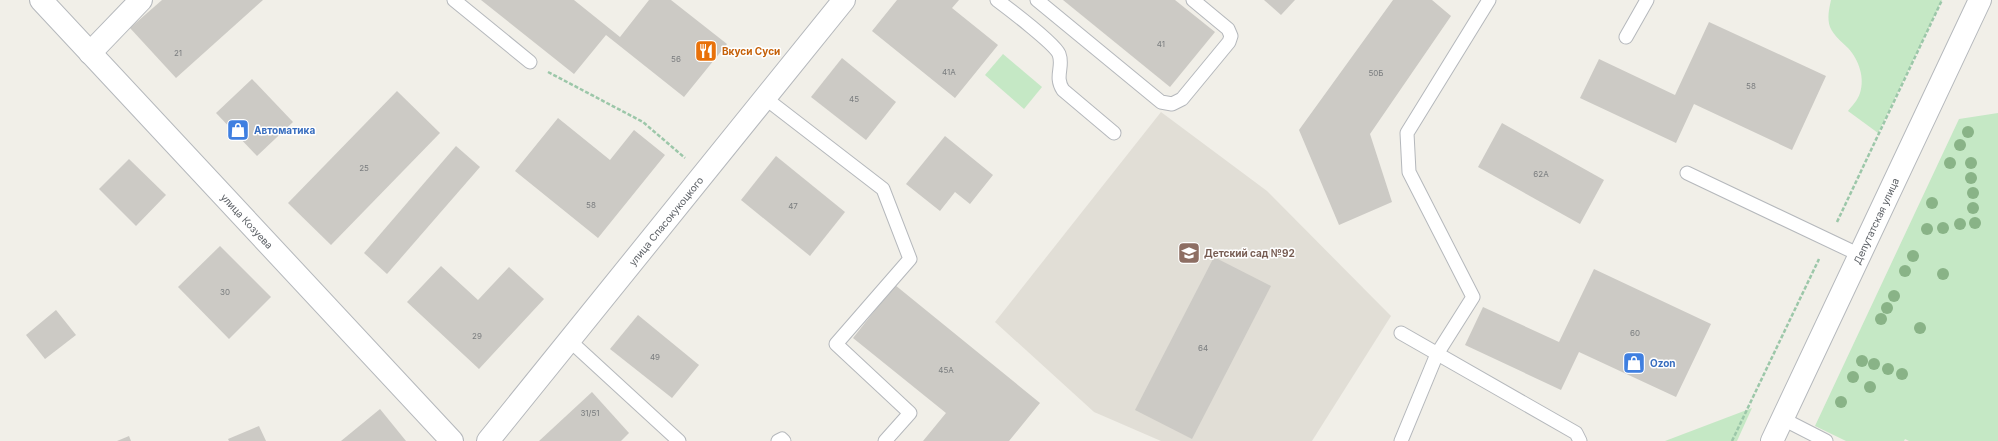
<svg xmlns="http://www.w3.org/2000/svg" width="1998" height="441" font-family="Inter,sans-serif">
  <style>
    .education { fill: #e1ded6 }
    .green { fill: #c5e8c5 }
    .building { fill: #cccac5 }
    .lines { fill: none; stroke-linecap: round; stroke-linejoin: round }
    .lane-casing { stroke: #b5b8bc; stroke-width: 15 }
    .street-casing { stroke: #b5b8bc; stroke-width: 24 }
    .path { stroke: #9cc7a9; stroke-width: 2.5; stroke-dasharray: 4 2; stroke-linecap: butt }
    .lane { stroke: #fff; stroke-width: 13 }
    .street { stroke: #fff; stroke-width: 22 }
    .tree { fill: #89b387 }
    .labels { text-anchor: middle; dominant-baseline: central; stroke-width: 3; stroke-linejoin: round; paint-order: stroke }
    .number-label { font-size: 8px; fill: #7a7d7f }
    .food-label { font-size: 10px; font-weight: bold; fill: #c56008; stroke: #fff; text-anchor: start }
    .shop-label { font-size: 10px; font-weight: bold; fill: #366cbe; stroke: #fff; text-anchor: start }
    .street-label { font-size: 10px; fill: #5f6368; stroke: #fff }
    .education-label { font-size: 10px; font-weight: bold; fill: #785e54; stroke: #fff; text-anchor: start }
  </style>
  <rect width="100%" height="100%" fill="#f1efe8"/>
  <polygon class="education" points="1161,112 1267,191 1391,316 1312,441 1161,441 1094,412 995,322"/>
  <g class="green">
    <path d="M1831,0H1942L1878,133L1848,111C1852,106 1858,100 1860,93C1865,78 1859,60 1848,48C1841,41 1834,36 1830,27C1827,18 1829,9 1831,0Z"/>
    <polygon points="1003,54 1042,87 1024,109 985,75"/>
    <polygon points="1998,113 1998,441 1909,441 1905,439 1904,441 1846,441 1815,426 1959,119"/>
    <polygon points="1752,408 1737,441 1665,441"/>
  </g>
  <g class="building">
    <polygon points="162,0 263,0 176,78 130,28"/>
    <polygon points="481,0 574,0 620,37 649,0 671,0 727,44 684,97 606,35 574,74"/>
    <polygon points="897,0 959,0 952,8 998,45 955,98 872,31"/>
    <polygon points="1063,0 1175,0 1215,32 1170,87"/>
    <polygon points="1264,0 1295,0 1281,15"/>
    <polygon points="1393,0 1432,0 1451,16 1370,134 1392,202 1339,225 1299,130"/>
    <polygon points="1709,22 1826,76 1792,150 1694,104 1676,143 1580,98 1599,59 1675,95"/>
    <polygon points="842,58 896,102 866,140 811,97"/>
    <polygon points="252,79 293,122 257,156 216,113"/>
    <polygon points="397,91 440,133 331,245 288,203"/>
    <polygon points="558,118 610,160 634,130 665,155 598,238 515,171"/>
    <polygon points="1502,123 1604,180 1580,224 1478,167"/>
    <polygon points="945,136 993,175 970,204 955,192 940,211 906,184"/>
    <polygon points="456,146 480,167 387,274 364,253"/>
    <polygon points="776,156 845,212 810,256 741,200"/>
    <polygon points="129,159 166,195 136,226 99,189"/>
    <polygon points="220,246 271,297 229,339 178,287"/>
    <polygon points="1214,257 1271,286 1192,439 1135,410"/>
    <polygon points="441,266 478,300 509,267 544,299 479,369 407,302"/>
    <polygon points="1594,269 1711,324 1676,397 1579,352 1561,390 1465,345 1483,307 1559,342"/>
    <polygon points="895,285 1040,403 1009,441 923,441 946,413 853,338"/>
    <polygon points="56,310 76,335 45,359 26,335"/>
    <polygon points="638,315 699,365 672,398 610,349"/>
    <polygon points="592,392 629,433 621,441 539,441"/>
    <polygon points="380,409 406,441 341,441"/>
    <polygon points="259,426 266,441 229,441 228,439"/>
    <polygon points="129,436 131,441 117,441"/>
  </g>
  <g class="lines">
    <g class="lane-casing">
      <g id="lane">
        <polyline points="454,0 530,62"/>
        <path d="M997,0C1009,9 1055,44 1059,54C1064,67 1054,76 1063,90L1114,133"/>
        <polyline points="1037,0 1161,102 1172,104 1182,99 1229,42 1231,36 1228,29 1193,0"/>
        <polyline points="1626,37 1647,0"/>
        <polyline points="765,98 883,189 910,259 836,344 910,413 885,441"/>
        <polyline points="1687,173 1860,255"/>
        <polyline points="1401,333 1576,433 1580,441"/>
        <polyline points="569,340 679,441"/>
        <polyline points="1783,419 1826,441"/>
        <polyline points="778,441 782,439 784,441"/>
        <polyline points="1401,441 1437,354 1473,297 1409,172 1407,133 1489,0"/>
      </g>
    </g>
    <g class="street-casing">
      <g id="street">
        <polyline points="41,0 452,441"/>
        <polyline points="90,53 141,0"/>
        <polyline points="488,441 844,0"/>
        <polyline points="1772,441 1980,0"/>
      </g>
    </g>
    <g class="path">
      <polyline points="548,72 643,122 685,158"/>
      <polyline points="1837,222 1942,0"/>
      <polyline points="1732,441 1819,259"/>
    </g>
    <use href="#lane" class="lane"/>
    <use href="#street" class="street"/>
  </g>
  <g class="tree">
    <circle cx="1968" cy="132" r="6"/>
    <circle cx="1960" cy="145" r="6"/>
    <circle cx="1950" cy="163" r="6"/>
    <circle cx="1971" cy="163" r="6"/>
    <circle cx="1971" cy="178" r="6"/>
    <circle cx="1973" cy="193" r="6"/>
    <circle cx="1932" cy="203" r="6"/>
    <circle cx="1973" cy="208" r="6"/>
    <circle cx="1975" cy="223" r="6"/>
    <circle cx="1960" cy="224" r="6"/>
    <circle cx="1943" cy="228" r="6"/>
    <circle cx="1927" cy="229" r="6"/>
    <circle cx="1913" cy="256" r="6"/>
    <circle cx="1905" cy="271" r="6"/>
    <circle cx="1943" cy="274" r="6"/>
    <circle cx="1894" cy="296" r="6"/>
    <circle cx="1887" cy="308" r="6"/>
    <circle cx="1881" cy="319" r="6"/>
    <circle cx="1920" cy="328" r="6"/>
    <circle cx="1862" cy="361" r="6"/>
    <circle cx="1874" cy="364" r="6"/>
    <circle cx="1888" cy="369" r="6"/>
    <circle cx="1902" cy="374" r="6"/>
    <circle cx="1853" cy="377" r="6"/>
    <circle cx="1870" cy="387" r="6"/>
    <circle cx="1841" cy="402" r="6"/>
  </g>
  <defs>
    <g id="restaurant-square" transform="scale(1.15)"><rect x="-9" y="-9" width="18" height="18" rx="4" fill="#e8710a" stroke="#fff"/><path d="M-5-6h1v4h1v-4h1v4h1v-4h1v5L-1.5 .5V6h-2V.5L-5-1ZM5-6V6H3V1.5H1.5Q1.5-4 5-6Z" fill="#fff"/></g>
    <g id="shop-square" transform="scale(1.15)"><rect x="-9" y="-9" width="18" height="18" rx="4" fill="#3f7fe0" stroke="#fff"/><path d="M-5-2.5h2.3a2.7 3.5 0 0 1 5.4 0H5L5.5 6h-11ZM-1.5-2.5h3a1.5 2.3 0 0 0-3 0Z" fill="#fff"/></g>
    <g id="school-square" transform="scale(1.15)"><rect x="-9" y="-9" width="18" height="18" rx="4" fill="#8d6e63" stroke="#fff"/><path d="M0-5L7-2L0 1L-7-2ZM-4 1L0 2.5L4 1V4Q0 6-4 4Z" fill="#fff"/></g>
  </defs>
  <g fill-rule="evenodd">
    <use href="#restaurant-square" x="706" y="51"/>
    <use href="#shop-square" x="238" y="130"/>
    <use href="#school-square" x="1189" y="253"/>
    <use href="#shop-square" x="1634" y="363"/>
  </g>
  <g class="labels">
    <g class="number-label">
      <text x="1161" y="44">41</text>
      <text x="178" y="53">21</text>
      <text x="676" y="59">56</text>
      <text x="949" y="72">41А</text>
      <text x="1376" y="73">50Б</text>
      <text x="1751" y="86">58</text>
      <text x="854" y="99">45</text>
      <text x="364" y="168">25</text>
      <text x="1541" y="174">62А</text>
      <text x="591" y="205">58</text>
      <text x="793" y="206">47</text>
      <text x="225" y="292">30</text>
      <text x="1635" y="333">60</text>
      <text x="477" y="336">29</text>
      <text x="1203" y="348">64</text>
      <text x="655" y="357">49</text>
      <text x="946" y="370">45А</text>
      <text x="590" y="413">31/51</text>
    </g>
    <g class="food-label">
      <text x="722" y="51">Вкуси Суси</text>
    </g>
    <g class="shop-label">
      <text x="254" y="130">Автоматика</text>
      <text x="1650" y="363">Ozon</text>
    </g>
    <g class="street-label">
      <text transform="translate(247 221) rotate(47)">улица Козуева</text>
      <text transform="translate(666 221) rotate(-51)">улица Спасокукоцкого</text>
      <text transform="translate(1876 221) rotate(-65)">Депутатская улица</text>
    </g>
    <g class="education-label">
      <text x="1204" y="253">Детский сад №92</text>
    </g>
  </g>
</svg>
